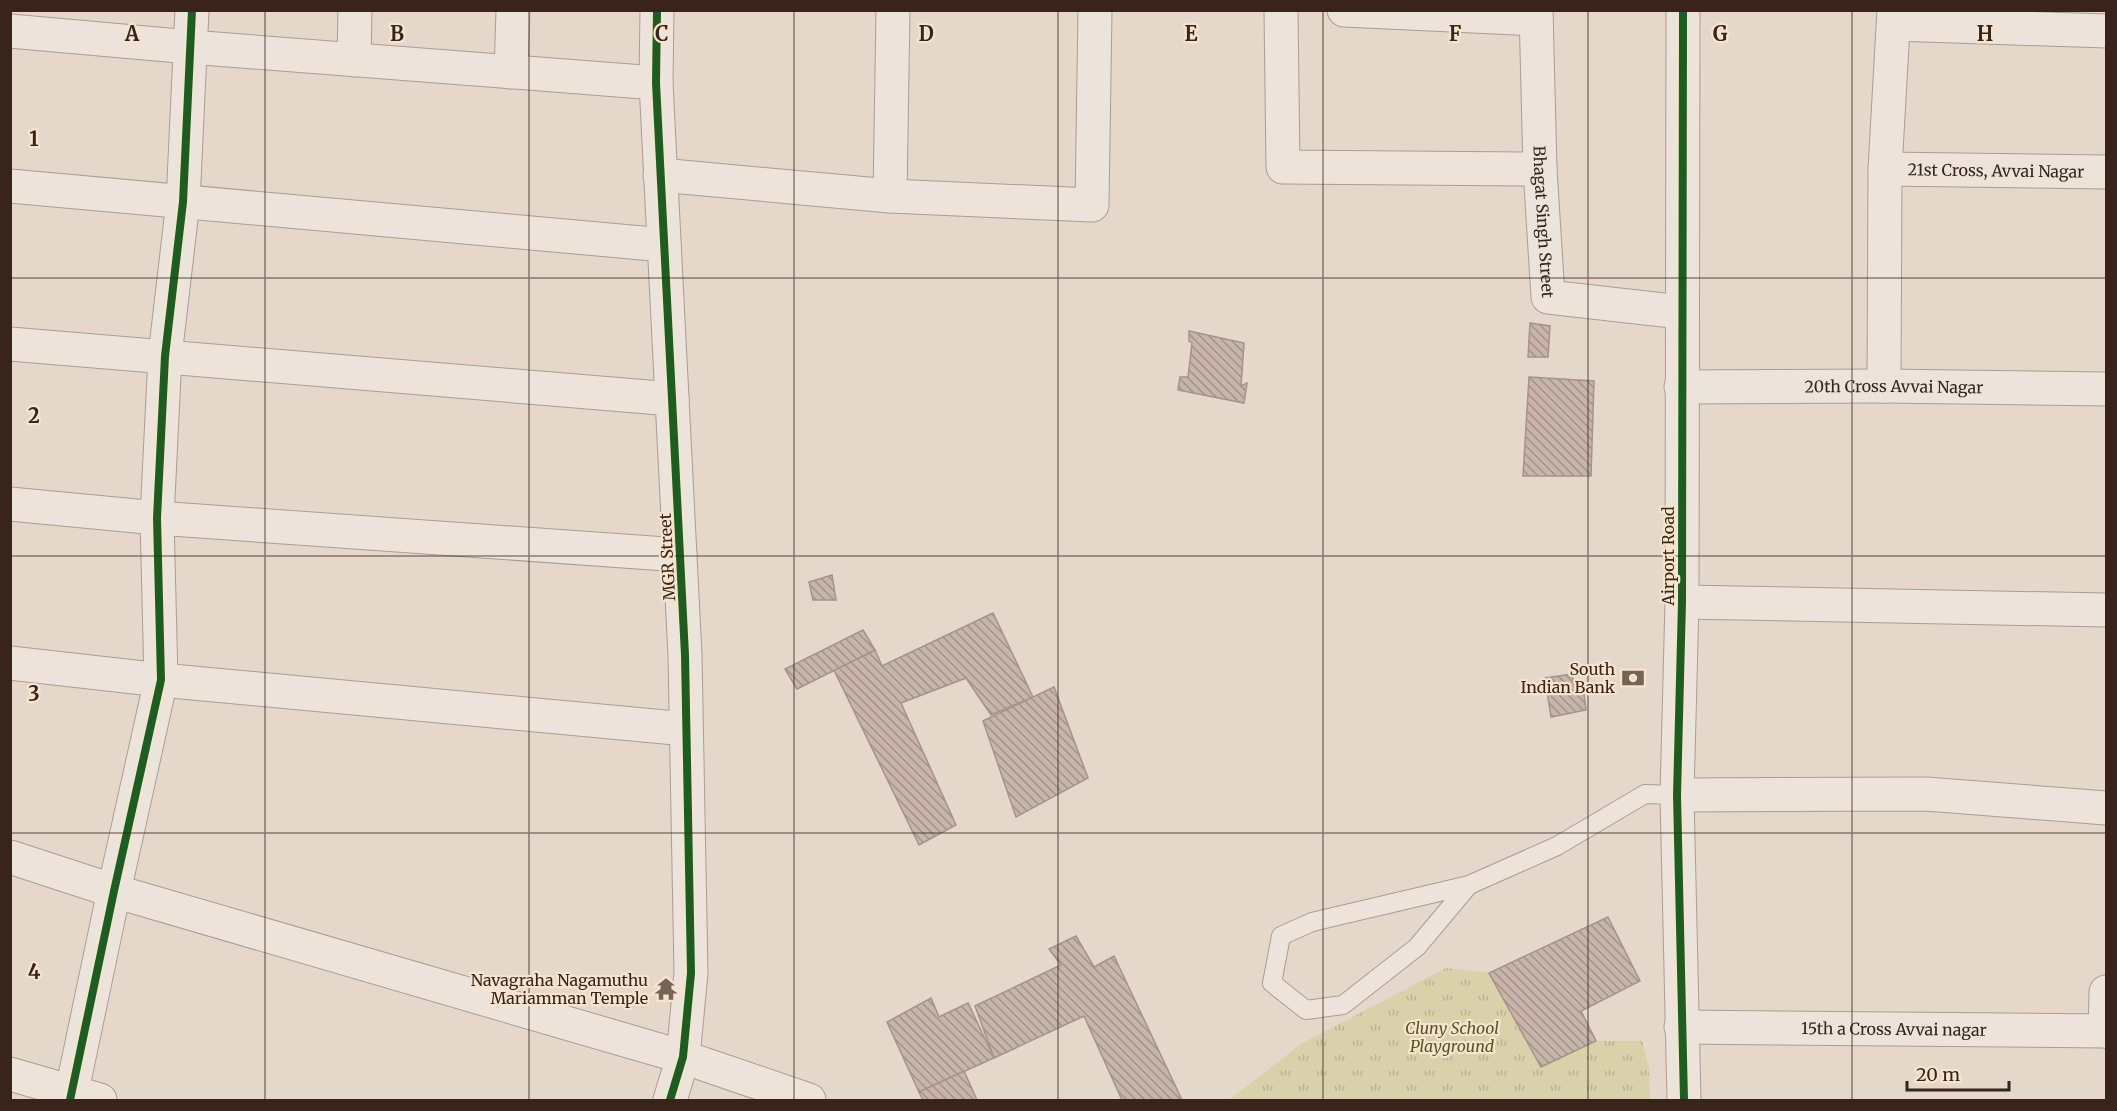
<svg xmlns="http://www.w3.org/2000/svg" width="2117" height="1111" font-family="Merriweather,serif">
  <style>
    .park { fill: url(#park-tufts) }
    .building { fill: url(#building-back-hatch); stroke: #a59289; stroke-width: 1.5 }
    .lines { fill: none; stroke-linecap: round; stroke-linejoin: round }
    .service-casing { stroke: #aa9d93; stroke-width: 20 }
    .minor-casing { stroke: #aa9d93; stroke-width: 35 }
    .tertiary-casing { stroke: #aa9d93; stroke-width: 35 }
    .service { stroke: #ece4db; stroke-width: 18 }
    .minor { stroke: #ece4db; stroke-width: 33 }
    .tertiary { stroke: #ece4db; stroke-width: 33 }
    .cycleway-casing { stroke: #f8e4cd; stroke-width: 11 }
    .cycleway { stroke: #1b5e20; stroke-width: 8 }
    .grid { fill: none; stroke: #38241b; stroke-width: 1.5; stroke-opacity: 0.55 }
    .labels { text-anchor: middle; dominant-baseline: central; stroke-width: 4.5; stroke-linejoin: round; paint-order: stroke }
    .street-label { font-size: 16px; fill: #38241b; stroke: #f8e4cd }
    .poi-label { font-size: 16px; fill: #38241b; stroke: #f8e4cd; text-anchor: end }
    .park-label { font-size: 16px; font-style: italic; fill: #525620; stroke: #f8e4cd }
    .grid-label { font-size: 20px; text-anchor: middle; font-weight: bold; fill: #38241b; stroke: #f8e4cd; stroke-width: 4.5; stroke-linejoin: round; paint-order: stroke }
  </style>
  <defs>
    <pattern id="park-tufts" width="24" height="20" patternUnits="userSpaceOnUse" patternTransform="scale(1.5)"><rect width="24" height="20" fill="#d9d1aa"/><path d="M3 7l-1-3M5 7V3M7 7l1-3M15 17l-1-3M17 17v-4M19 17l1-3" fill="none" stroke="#bbb392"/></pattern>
    <pattern id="building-back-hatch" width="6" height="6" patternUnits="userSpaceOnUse" patternTransform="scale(1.5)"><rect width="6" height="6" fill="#c9b4aa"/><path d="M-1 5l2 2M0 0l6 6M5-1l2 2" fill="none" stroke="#a4928a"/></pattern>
  </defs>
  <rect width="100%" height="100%" fill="#e5d7c9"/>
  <polygon class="park" points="1446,968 1489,973 1541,1067 1596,1041 1642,1041 1649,1068 1650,1100 1229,1100 1301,1044"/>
  <g class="building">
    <polygon points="1530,323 1550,326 1548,357 1528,357"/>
    <polygon points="1189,331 1244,343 1241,386 1247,383 1244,403 1178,390 1180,377 1188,377 1192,343 1189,341"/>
    <polygon points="1529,377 1594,381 1591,476 1523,476"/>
    <polygon points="832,575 836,600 813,600 809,582"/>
    <polygon points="993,613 1033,697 991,715 966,678 901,703 956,825 919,845 834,670 875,650 882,666"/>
    <polygon points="863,630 875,650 797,689 785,669"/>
    <polygon points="1572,674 1574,684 1583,686 1586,710 1551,717 1545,678"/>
    <polygon points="1054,687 1088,778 1016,817 983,721"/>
    <polygon points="1608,917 1640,981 1581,1011 1596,1041 1541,1067 1489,973"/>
    <polygon points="1076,936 1094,967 1114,956 1182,1100 1122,1100 1084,1016 994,1058 975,1006 1061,965 1049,949"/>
    <polygon points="931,998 939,1017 968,1003 994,1058 919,1092 887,1022"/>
    <polygon points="964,1071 977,1100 923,1100 919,1092"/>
  </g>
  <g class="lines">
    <g class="service-casing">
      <polyline id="service" points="1469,885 1417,947 1343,1005 1306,1010 1272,983 1281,936 1312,922 1469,885 1557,846 1645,794 1677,795"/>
    </g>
    <g class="minor-casing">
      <g id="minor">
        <polyline points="657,10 656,83 685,655 691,973 683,1057 670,1100"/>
        <polyline points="1281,10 1283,167 1540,169"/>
        <polyline points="1344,10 1536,19"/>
        <path id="s1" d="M1536,10L1540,169L1548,297L1681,312"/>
        <polyline points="1894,24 2106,31"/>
        <polyline points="10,31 190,47 656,83"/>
        <polyline points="354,60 355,10"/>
        <polyline points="511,72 513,10"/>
        <path id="s2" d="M1885,169L2106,172"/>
        <polyline points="660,175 890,196 1092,205 1095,10"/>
        <polyline points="10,186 664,245"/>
        <polyline points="890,196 893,10"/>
        <polyline points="10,344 672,399"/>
        <polyline points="1884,386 1885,169 1894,10"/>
        <path id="s3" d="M1681,387L1884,386L2106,389"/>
        <polyline points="10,504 157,518 680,555"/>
        <polyline points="1682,602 2106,610"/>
        <polyline points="10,663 161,680 686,729"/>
        <polyline points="1677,795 1926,794 2106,808"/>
        <polyline points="10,857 114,891 683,1057 809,1100"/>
        <path id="s4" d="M1681,1027L2106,1031"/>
        <polyline points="2105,1031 2106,992"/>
        <polyline points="10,1074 100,1100"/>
        <polyline points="70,1100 114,891 161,680 157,518 165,356 183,202 192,10"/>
      </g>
    </g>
    <g class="tertiary-casing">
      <polyline id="tertiary" points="1683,10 1682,602 1677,795 1684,1100"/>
    </g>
    <use href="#service" class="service"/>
    <use href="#minor" class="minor"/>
    <use href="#tertiary" class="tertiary"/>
    <g class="cycleway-casing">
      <g id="cycleway">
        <polyline points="657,10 656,83 685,655 691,973 683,1057 670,1100"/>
        <polyline points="1683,10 1682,602 1677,795 1684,1100"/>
        <polyline points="70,1100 114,891 161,680 157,518 165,356 183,202 192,10"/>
      </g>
    </g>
    <use href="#cycleway" class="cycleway"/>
  </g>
  <path class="grid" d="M265,10V1100M529,10V1100M794,10V1100M1058,10V1100M1323,10V1100M1588,10V1100M1852,10V1100M10,278H2106M10,556H2106M10,833H2106"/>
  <defs>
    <g id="bank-bare" transform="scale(1.8)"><path d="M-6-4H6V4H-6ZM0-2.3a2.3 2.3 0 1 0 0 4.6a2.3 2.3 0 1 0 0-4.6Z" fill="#756358" stroke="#f8e4cd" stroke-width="2.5" paint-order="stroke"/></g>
    <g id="temple-bare" transform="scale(1.8)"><path d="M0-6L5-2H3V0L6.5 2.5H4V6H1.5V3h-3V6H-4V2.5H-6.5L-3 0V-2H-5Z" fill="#756358" stroke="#f8e4cd" stroke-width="2.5" paint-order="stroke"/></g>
  </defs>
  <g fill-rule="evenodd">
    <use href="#bank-bare" x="1633" y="678"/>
    <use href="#temple-bare" x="666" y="989"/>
  </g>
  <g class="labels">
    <g class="street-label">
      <text stroke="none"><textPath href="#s2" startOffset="111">21st Cross, Avvai Nagar</textPath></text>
      <text stroke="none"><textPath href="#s1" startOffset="212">Bhagat Singh Street</textPath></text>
      <text stroke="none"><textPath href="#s3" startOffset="213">20th Cross Avvai Nagar</textPath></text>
      <text transform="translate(1668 556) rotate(-90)">Airport Road</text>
      <text transform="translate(667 557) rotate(-93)">MGR Street</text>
      <text stroke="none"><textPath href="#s4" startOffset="213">15th a Cross Avvai nagar</textPath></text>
    </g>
    <g class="poi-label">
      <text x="1615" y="669">South<tspan x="1615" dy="18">Indian Bank</tspan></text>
      <text x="648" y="980">Navagraha Nagamuthu<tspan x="648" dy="18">Mariamman Temple</tspan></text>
    </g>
    <g class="park-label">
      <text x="1452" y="1028">Cluny School<tspan x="1452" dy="18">Playground</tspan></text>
    </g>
  </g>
  <g class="grid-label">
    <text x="132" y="41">A</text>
    <text x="397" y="41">B</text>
    <text x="662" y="41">C</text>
    <text x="926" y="41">D</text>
    <text x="1191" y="41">E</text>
    <text x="1455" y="41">F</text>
    <text x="1720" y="41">G</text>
    <text x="1985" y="41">H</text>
    <text x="34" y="146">1</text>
    <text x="34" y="423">2</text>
    <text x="34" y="701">3</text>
    <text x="34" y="979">4</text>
  </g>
  <rect width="2117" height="1111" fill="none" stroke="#38241b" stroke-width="24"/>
  <path d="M1907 1081v9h102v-9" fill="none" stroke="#38241b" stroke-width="3"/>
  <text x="1916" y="1081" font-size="18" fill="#38241b" stroke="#f8e4cd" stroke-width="4.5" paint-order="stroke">20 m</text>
</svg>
